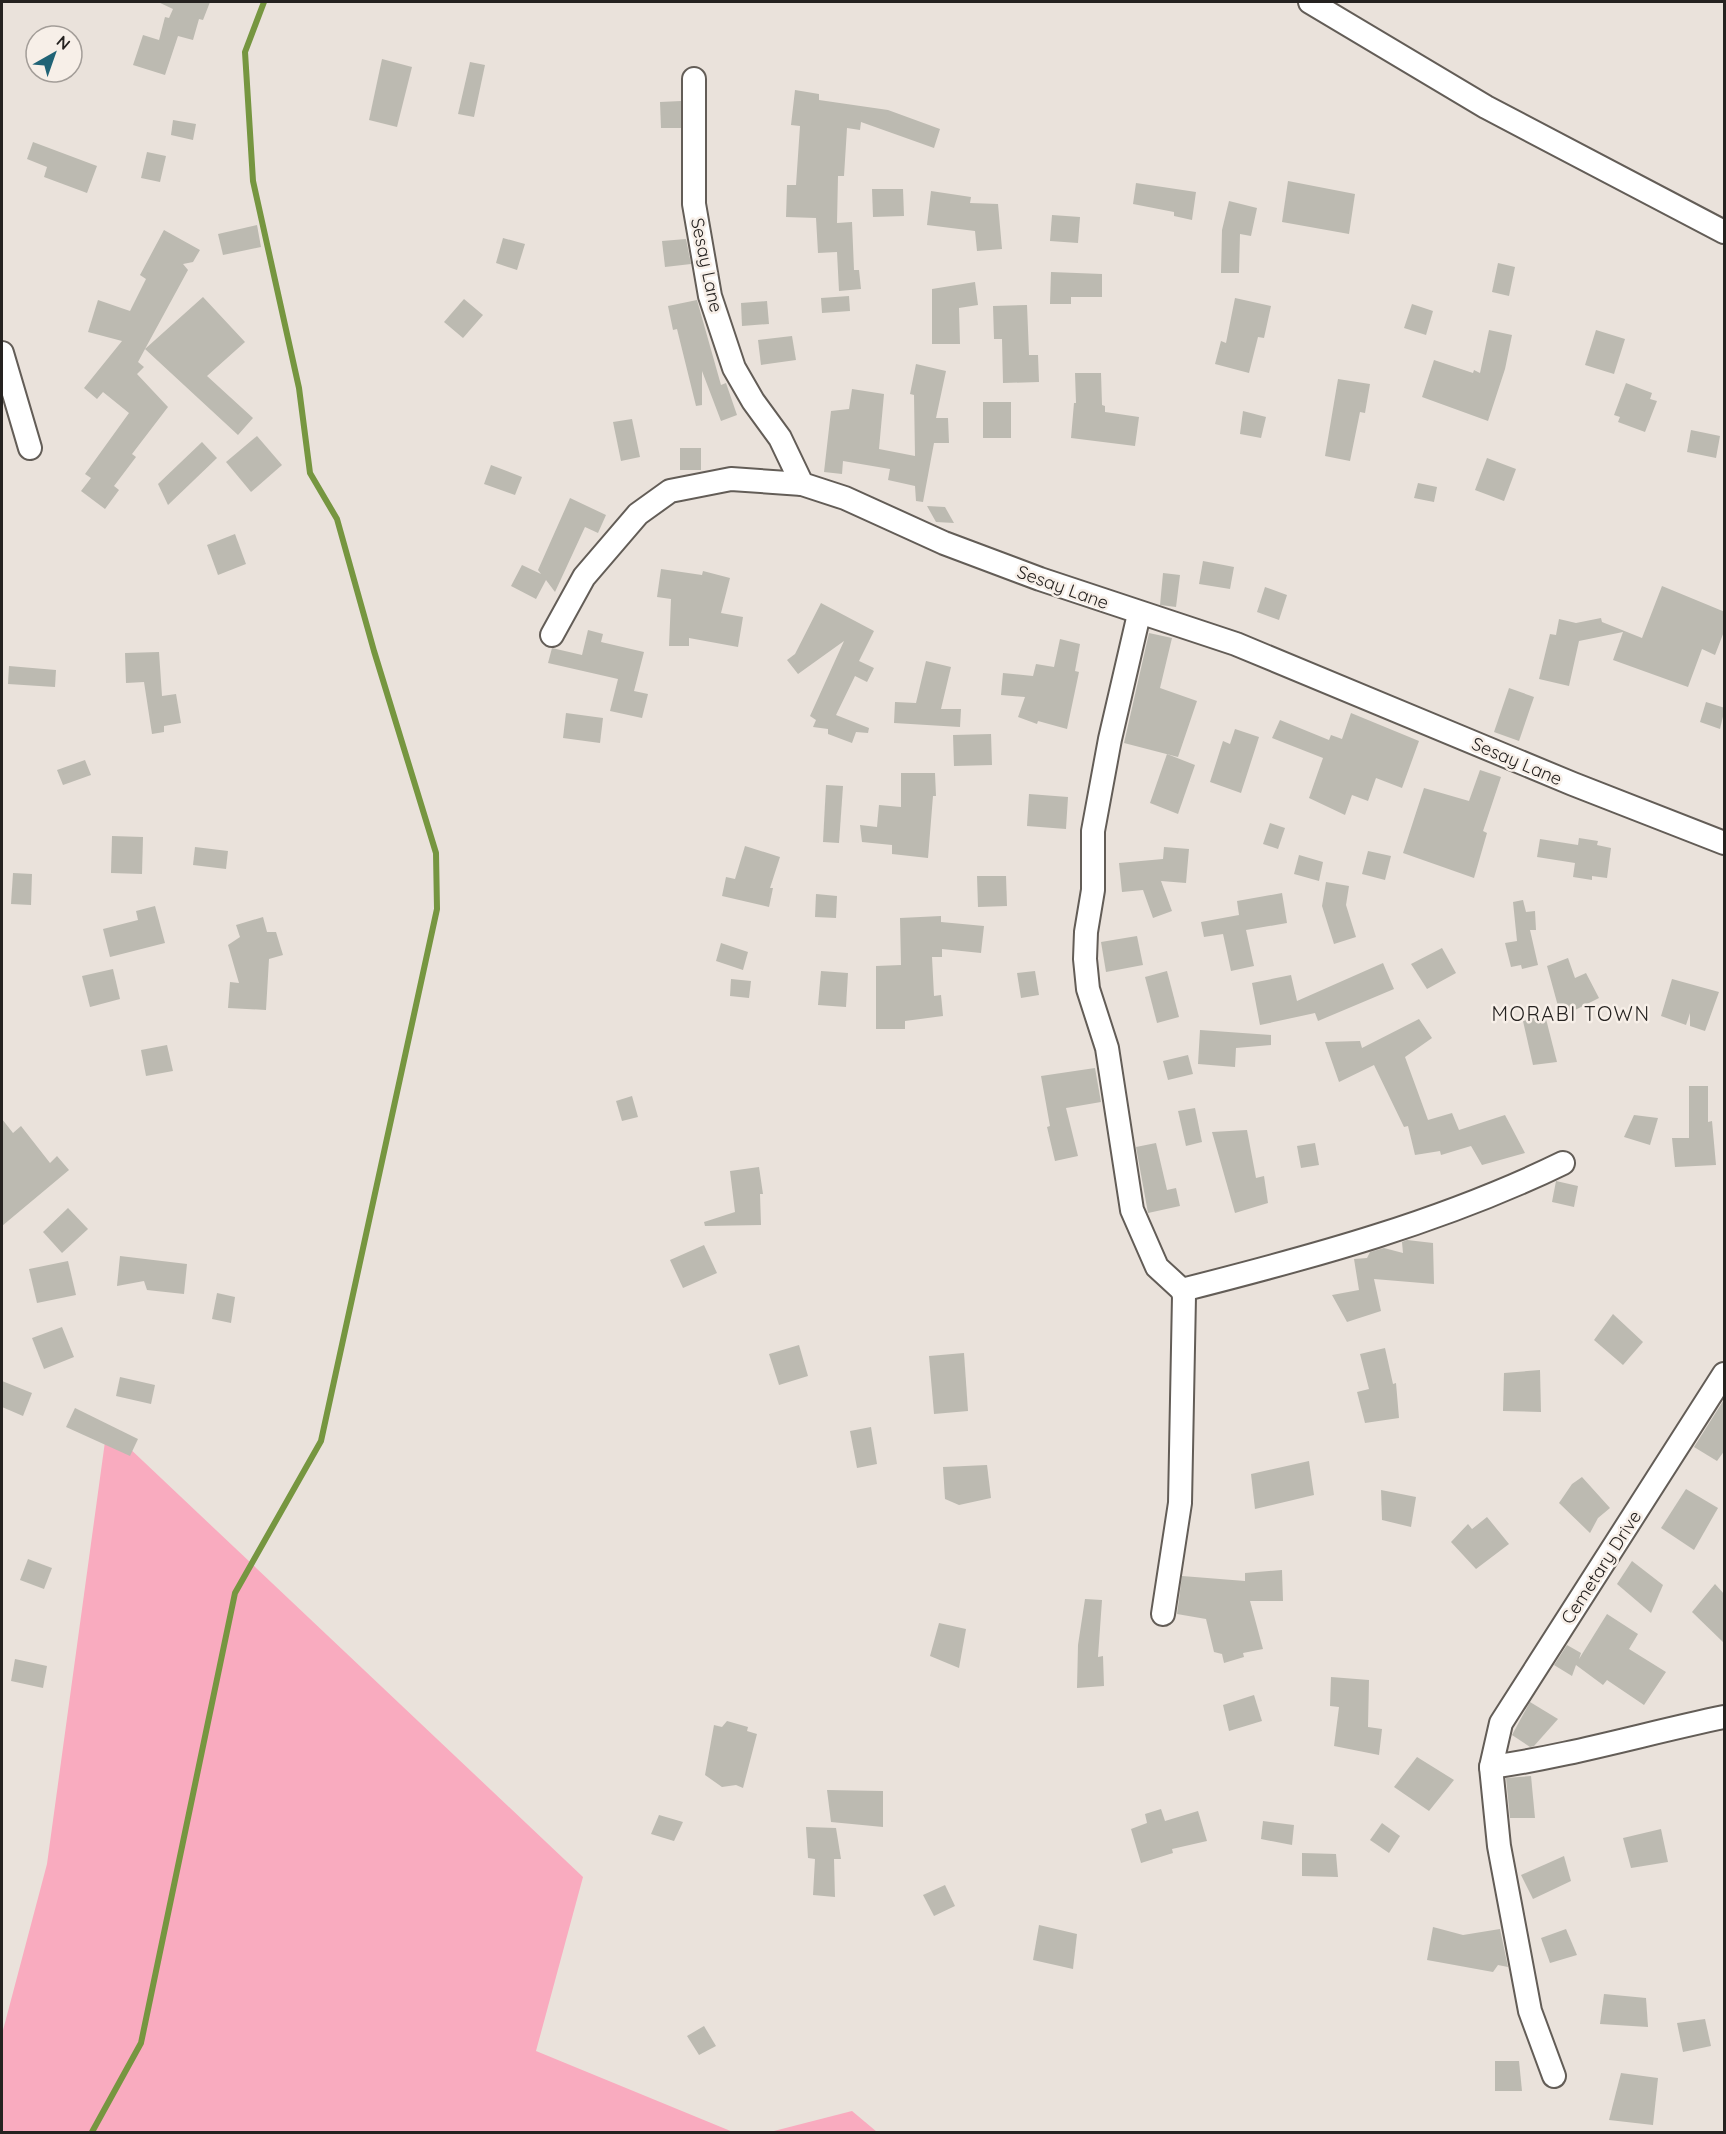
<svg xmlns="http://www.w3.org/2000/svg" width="1726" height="2134" font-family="Quicksand,sans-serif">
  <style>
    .green { fill: #f9abbf }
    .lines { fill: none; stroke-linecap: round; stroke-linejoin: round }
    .stream { stroke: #769640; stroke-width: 6 }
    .building { fill: #bcbab1 }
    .minor-casing { stroke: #635d57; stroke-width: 26 }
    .minor { stroke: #fff; stroke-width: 22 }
    .labels { text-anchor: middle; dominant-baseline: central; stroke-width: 5; stroke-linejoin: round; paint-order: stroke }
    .street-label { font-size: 18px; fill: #252220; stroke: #f7efe8 }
    .neighbourhood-label { font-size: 20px; letter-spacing: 1.5px; fill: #252220; stroke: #f7efe8 }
  </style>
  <rect width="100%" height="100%" fill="#eae2db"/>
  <g class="green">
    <polygon points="107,1427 583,1877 536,2051 733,2132 2,2132 2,2034 47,1864"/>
    <polygon points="852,2111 877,2132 770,2132"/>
  </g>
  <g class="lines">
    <polyline class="stream" points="92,2132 141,2043 235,1593 321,1441 437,909 436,853 374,651 337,519 310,473 299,388 253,181 245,52 264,2"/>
  </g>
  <g class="building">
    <polygon points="158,2 210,2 203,20 199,19 193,40 178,36 165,75 133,65 143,35 159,40 165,17 169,18 173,9"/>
    <polygon points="382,59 412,67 397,127 369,120"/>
    <polygon points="470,62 485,65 474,117 458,114"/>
    <polygon points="795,90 819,94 819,100 888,110 940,129 934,148 861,122 860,130 847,128 844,176 838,176 837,223 852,222 854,270 859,270 861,289 839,291 837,252 818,253 816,218 786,217 787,185 796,185 800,126 791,125"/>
    <polygon points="681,101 681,128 661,128 660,102"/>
    <polygon points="173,120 196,124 193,140 171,135"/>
    <polygon points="33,142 97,166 87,193 44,177 47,167 27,159"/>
    <polygon points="147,152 166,156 160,182 141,178"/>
    <polygon points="1288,181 1355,194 1349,234 1282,222"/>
    <polygon points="1136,183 1196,192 1192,220 1174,216 1174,212 1133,204"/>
    <polygon points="872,189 903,189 904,216 873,217"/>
    <polygon points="931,191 971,197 970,203 998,204 1002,249 977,251 975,231 927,225"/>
    <polygon points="1229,201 1257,208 1251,236 1240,234 1239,273 1221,273 1222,230"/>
    <polygon points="1052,215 1080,217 1078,243 1050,241"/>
    <polygon points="257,225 261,247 223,255 218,234"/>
    <polygon points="164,230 200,250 193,262 183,264 188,270 145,349 203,297 245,342 207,376 253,418 238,435 145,349 138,362 144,367 137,374 168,407 132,454 136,457 114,486 119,490 105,509 81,491 91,478 85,474 129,413 103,392 97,399 84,388 122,341 88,332 98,300 130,311 146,279 140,275"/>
    <polygon points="503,238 525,244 517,270 496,263"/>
    <polygon points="686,239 691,264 665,267 662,241"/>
    <polygon points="1498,263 1515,267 1509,296 1492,292"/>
    <polygon points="1051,272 1102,274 1102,297 1071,297 1071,304 1050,304"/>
    <polygon points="975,282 978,305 959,308 960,344 932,344 932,289"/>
    <polygon points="849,296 850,311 822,313 821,298"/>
    <polygon points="1235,298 1271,306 1264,338 1258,337 1249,373 1215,364 1221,341 1226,343"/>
    <polygon points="464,299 483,315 463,338 444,322"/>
    <polygon points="697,300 721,385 726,383 737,415 721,421 702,371 702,405 696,406 677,329 673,330 668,306"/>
    <polygon points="767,301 769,324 742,326 741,303"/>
    <polygon points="1412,304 1433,311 1426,335 1404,328"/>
    <polygon points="1027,305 1029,355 1038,355 1039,382 1003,383 1002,339 994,339 993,306"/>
    <polygon points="1489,330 1512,335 1505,369 1488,421 1422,397 1434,360 1473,373 1474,370 1480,373"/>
    <polygon points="1596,330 1625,339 1614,374 1585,365"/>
    <polygon points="792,336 796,360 761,365 758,340"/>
    <polygon points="916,364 946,371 936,418 948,418 949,443 934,443 923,502 916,501 915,486 888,480 890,469 843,461 842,474 824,472 831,411 849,409 852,389 884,394 879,449 915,456 914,395 910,394"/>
    <polygon points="1075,373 1101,373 1102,405 1105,406 1105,412 1139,417 1135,446 1071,438 1074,403 1076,403"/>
    <polygon points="1338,379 1370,384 1365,413 1360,412 1350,461 1325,456"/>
    <polygon points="1626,383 1652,393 1650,399 1657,401 1645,432 1618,422 1620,417 1614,415"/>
    <rect x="983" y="402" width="28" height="36"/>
    <polygon points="1243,411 1266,417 1261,438 1240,434"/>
    <polygon points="632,419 640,457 621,461 613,422"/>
    <polygon points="1691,430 1720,436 1716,458 1687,452"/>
    <polygon points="257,436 282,465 251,492 226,462"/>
    <polygon points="202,442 217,458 168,505 158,484"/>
    <rect x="680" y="448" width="21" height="22"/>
    <polygon points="1487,458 1516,469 1504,501 1475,490"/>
    <polygon points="491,465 522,477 515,495 484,484"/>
    <polygon points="1418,483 1437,487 1434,502 1414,498"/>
    <polygon points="570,498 606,515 598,533 585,527 555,592 546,580 536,599 511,586 522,565 541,574 538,570"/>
    <polygon points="927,506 945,507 954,523 936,522"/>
    <polygon points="235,534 246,564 218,575 207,545"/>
    <polygon points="1203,561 1234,567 1230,589 1199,584"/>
    <polygon points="661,569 702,575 703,571 730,578 721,613 743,617 738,647 689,638 689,646 669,646 671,599 657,597"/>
    <polygon points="1163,573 1180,575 1176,607 1160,605"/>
    <polygon points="1662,586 1725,612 1725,629 1715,655 1702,649 1688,687 1613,660 1623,632 1579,641 1569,686 1539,679 1550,634 1556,635 1559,619 1576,623 1601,618 1602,622 1642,638"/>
    <polygon points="1265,587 1287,595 1279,620 1257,612"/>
    <polygon points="821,603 874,631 859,661 874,668 867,682 855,676 836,715 869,728 868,733 856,732 852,743 828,734 828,729 813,727 816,720 810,716 844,641 798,674 787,660 795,654"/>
    <polygon points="588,630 603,634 601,642 644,652 634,691 648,694 642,718 610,711 618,679 548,663 552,648 582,655"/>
    <polygon points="1149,633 1172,638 1160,688 1197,701 1178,757 1124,743"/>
    <polygon points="1060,639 1080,644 1075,671 1079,672 1067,729 1038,721 1037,724 1018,717 1025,697 1001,695 1003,673 1033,676 1036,664 1054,667"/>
    <polygon points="159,652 162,696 176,694 181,723 164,726 164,732 152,734 144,682 126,683 125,653"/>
    <polygon points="926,661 951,667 941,709 961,709 960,727 894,723 895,702 916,703"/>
    <polygon points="9,666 56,670 55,687 8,684"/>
    <polygon points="1509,688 1534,697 1519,741 1494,732"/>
    <polygon points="1706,702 1725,708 1720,729 1700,722"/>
    <polygon points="566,713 603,718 600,743 563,738"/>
    <polygon points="1351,713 1419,741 1402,788 1376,778 1368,801 1352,795 1345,815 1309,798 1323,758 1272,738 1280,720 1329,740 1331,735 1342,739"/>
    <polygon points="1235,729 1259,737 1241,793 1210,782 1223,741 1230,744"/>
    <polygon points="991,734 992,765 954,766 953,735"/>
    <polygon points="1167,754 1195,765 1178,814 1150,803"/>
    <polygon points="85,760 91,775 63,785 57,770"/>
    <polygon points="1480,770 1501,777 1483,831 1487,833 1474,878 1403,853 1424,788 1469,801"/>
    <polygon points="901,773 935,773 936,796 933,796 928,858 892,854 892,845 862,842 860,825 877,827 879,805 901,807"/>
    <polygon points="826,785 843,786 839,843 823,842"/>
    <polygon points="1029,794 1068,797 1066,829 1027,826"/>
    <polygon points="1270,823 1285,828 1278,849 1263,844"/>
    <polygon points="112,836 143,837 142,874 111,873"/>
    <polygon points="1579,838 1598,841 1597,845 1611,848 1607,878 1592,876 1592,880 1573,877 1575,863 1537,857 1540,839 1578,845"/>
    <polygon points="745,846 780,857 770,888 773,888 769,907 722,896 726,877 735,879"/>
    <polygon points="195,847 228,851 226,869 193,865"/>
    <polygon points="1164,847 1189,849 1186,883 1161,881 1172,911 1153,918 1143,890 1122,892 1119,863 1163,859"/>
    <polygon points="1368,851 1391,856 1385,880 1362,874"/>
    <polygon points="1299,855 1323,862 1319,881 1294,874"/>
    <polygon points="13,873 32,874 31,905 11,904"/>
    <polygon points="977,876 1006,876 1007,906 978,907"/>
    <polygon points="1326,882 1349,886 1346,905 1356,937 1334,944 1322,906"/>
    <polygon points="1282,893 1287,923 1246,930 1254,966 1231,971 1223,934 1204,937 1201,922 1239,915 1237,901"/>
    <polygon points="816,894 837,896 836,918 815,917"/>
    <polygon points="1523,900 1526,912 1535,911 1536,930 1530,930 1538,965 1522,969 1521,965 1511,967 1505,943 1517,941 1513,902"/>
    <polygon points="155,906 165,943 110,957 103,929 138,920 136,911"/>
    <polygon points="941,916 941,922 984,926 981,953 942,949 942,957 932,957 934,996 941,995 943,1016 905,1021 905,1029 876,1029 876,966 901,965 900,918"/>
    <polygon points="263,917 267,932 276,932 283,955 269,959 266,1010 228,1008 230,982 239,983 228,945 240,937 236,925"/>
    <polygon points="1137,936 1143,965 1106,972 1101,942"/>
    <polygon points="721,943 748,952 743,970 716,961"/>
    <polygon points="1442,948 1456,973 1427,989 1411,964"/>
    <polygon points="1568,958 1575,978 1586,973 1599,998 1561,1017 1547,966"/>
    <polygon points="1383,963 1394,989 1318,1021 1315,1013 1260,1025 1252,983 1291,975 1297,1001"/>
    <polygon points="113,969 120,999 90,1007 82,976"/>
    <polygon points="821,971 848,973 846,1007 818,1005"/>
    <polygon points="1035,971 1039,995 1021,998 1017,973"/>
    <polygon points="1167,971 1179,1017 1157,1023 1145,977"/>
    <polygon points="731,979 751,981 749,998 730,996"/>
    <polygon points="1672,979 1719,992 1705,1031 1690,1026 1690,1013 1686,1025 1661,1016"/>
    <polygon points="1545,1015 1557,1062 1533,1065 1523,1021"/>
    <polygon points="1419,1019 1432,1038 1405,1057 1428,1120 1452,1113 1459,1130 1505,1115 1525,1153 1482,1165 1471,1146 1441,1155 1440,1151 1415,1155 1408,1126 1404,1127 1374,1065 1339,1082 1325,1042 1360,1041 1362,1048"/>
    <polygon points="1200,1030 1271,1035 1271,1045 1236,1048 1235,1067 1198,1064"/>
    <polygon points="167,1045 173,1071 146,1076 141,1050"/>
    <polygon points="1188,1055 1193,1074 1168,1080 1163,1061"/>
    <polygon points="1095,1068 1101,1102 1066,1108 1078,1156 1055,1161 1047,1127 1050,1126 1041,1076"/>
    <polygon points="1689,1086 1708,1086 1708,1122 1712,1121 1716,1165 1675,1167 1672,1138 1689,1138"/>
    <polygon points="632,1096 638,1117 622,1121 616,1101"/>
    <polygon points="1195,1108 1202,1142 1186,1146 1178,1111"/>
    <polygon points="1634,1115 1658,1118 1650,1145 1624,1137"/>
    <polygon points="2,1119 13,1133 21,1126 50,1163 57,1156 69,1170 2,1226"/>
    <polygon points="1247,1130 1256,1178 1264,1176 1268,1203 1235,1213 1212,1132"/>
    <polygon points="1156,1143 1167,1190 1176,1188 1180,1206 1148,1213 1136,1147"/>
    <polygon points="1315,1143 1319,1165 1301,1168 1297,1146"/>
    <polygon points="759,1167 763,1194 760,1194 761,1225 705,1226 704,1222 735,1212 730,1171"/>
    <polygon points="1556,1181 1578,1186 1574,1207 1552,1202"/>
    <polygon points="68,1208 88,1229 62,1253 43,1232"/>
    <polygon points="1407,1240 1433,1243 1434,1284 1374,1279 1381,1311 1347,1322 1332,1295 1359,1290 1354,1259 1367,1258 1370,1252 1384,1248 1403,1253 1402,1242"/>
    <polygon points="704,1245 717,1273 683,1288 670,1260"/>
    <polygon points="120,1256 187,1264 184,1294 147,1290 144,1281 117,1286"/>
    <polygon points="68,1261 76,1295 37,1303 29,1269"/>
    <polygon points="217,1293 235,1297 231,1323 212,1319"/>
    <polygon points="1613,1314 1643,1342 1623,1365 1594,1340"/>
    <polygon points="62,1327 74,1357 44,1369 32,1338"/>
    <polygon points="799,1345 808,1376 779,1385 769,1354"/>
    <polygon points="1385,1348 1393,1384 1396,1383 1399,1418 1365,1423 1357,1392 1369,1389 1360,1354"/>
    <polygon points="964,1353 968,1411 934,1414 929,1356"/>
    <polygon points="1540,1370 1541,1412 1503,1411 1504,1373"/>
    <polygon points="120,1377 155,1385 151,1404 116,1396"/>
    <polygon points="2,1381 32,1393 23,1416 2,1407"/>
    <polygon points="1725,1398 1725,1450 1717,1461 1694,1447"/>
    <polygon points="75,1408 138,1439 130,1456 66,1427"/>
    <polygon points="871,1427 877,1464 857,1468 850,1431"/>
    <polygon points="1309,1461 1314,1495 1255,1509 1251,1474"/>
    <polygon points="987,1465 991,1498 959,1505 945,1499 943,1467"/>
    <polygon points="1582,1477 1610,1508 1598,1518 1590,1533 1559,1503 1572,1484"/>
    <polygon points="1686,1489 1718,1508 1694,1550 1661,1528"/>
    <polygon points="1381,1490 1416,1497 1411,1527 1382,1520"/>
    <polygon points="1487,1517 1509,1544 1476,1569 1451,1542 1468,1524 1472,1529"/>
    <polygon points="28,1559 52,1568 44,1589 20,1580"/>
    <polygon points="1632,1561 1663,1585 1651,1613 1617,1584"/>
    <polygon points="1282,1570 1283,1601 1250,1601 1263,1649 1243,1653 1244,1657 1224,1663 1222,1654 1214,1652 1206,1619 1177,1614 1182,1576 1245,1581 1245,1573"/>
    <polygon points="1715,1584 1725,1595 1725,1644 1692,1612"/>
    <polygon points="1085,1599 1102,1600 1098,1657 1103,1656 1104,1686 1077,1688 1078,1645"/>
    <polygon points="1607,1614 1638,1634 1629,1649 1666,1672 1644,1705 1607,1680 1603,1685 1576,1665 1572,1676 1554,1665 1567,1645 1581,1653 1579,1659"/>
    <polygon points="939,1623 966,1629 959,1668 930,1656"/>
    <polygon points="15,1659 47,1666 43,1688 11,1681"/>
    <polygon points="1331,1677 1369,1680 1368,1727 1382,1729 1379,1755 1334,1746 1339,1707 1330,1706"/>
    <polygon points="1254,1695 1262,1721 1229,1731 1223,1705"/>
    <polygon points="1530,1702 1558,1719 1534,1746 1530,1747 1512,1735"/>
    <polygon points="727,1721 748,1727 747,1731 757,1734 743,1788 736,1785 722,1787 705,1775 714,1725 722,1727"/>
    <polygon points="1417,1757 1454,1780 1429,1811 1394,1787"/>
    <polygon points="1531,1776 1535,1818 1510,1818 1506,1778"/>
    <polygon points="827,1790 883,1791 883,1827 831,1822"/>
    <polygon points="1161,1809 1165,1821 1198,1811 1207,1841 1172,1849 1173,1853 1141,1863 1131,1829 1147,1823 1145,1814"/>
    <polygon points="659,1815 683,1822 674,1841 651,1834"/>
    <polygon points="1263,1821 1294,1825 1292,1845 1261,1839"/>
    <polygon points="1382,1823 1400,1836 1389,1853 1370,1840"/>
    <polygon points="806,1827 836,1828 841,1859 834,1859 835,1897 813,1895 815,1859 808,1858"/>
    <polygon points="1661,1829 1668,1862 1631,1868 1623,1838"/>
    <polygon points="1302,1853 1336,1854 1338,1877 1302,1876"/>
    <polygon points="1564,1856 1571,1881 1533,1899 1521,1875"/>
    <polygon points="945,1885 955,1906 934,1916 923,1895"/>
    <polygon points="1039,1925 1077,1934 1073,1969 1033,1960"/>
    <polygon points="1433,1927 1463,1935 1500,1929 1508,1967 1498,1965 1493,1972 1427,1960"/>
    <polygon points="1566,1929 1577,1955 1550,1963 1541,1938"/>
    <polygon points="1604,1994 1646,1998 1648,2027 1600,2024"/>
    <polygon points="1705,2019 1711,2046 1683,2052 1677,2023"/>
    <polygon points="704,2026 716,2046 699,2055 687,2036"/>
    <polygon points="1495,2061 1519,2061 1522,2091 1495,2091"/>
    <polygon points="1621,2073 1658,2078 1653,2125 1609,2120"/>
  </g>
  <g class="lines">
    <g class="minor-casing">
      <g id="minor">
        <polyline points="1310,2 1486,107 1724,232"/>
        <polyline points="694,79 694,204 710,296 734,368 753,401 780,438 802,484 845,498 944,543 1040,579 1236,644 1573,784 1724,843"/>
        <polyline points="2,353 30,448"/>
        <polyline points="1139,614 1110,739 1093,831 1093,890 1086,932 1085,959 1088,989 1107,1048 1132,1210 1157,1267 1182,1290 1184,1296 1180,1503 1163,1614"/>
        <polyline points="552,635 584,577 638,514 670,491 731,479 802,484"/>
        <path d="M1182,1290C1312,1257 1442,1222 1563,1163"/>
        <path d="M1491,1767C1570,1756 1647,1733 1724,1717"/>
        <polyline points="1554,2076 1530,2011 1499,1846 1491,1767 1501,1723 1724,1374"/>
      </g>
    </g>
    <use href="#minor" class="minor"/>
  </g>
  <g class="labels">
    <g class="street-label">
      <text transform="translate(707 265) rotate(78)">Sesay Lane</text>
      <text transform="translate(1063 587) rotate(20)">Sesay Lane</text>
      <text transform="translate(1517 761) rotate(23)">Sesay Lane</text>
      <text transform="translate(1601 1567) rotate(-57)">Cemetary Drive</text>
    </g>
    <g class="neighbourhood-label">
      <text x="1571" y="1013">MORABI TOWN</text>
    </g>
  </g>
  <rect width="1726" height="2134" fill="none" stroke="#252220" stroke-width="6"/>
  <g transform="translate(54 54) rotate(40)"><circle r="28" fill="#f7efe8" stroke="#a39d98" stroke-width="1.5"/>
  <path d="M0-4.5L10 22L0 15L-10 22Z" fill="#206376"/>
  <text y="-9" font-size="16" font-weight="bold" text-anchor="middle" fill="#252220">N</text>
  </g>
</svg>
